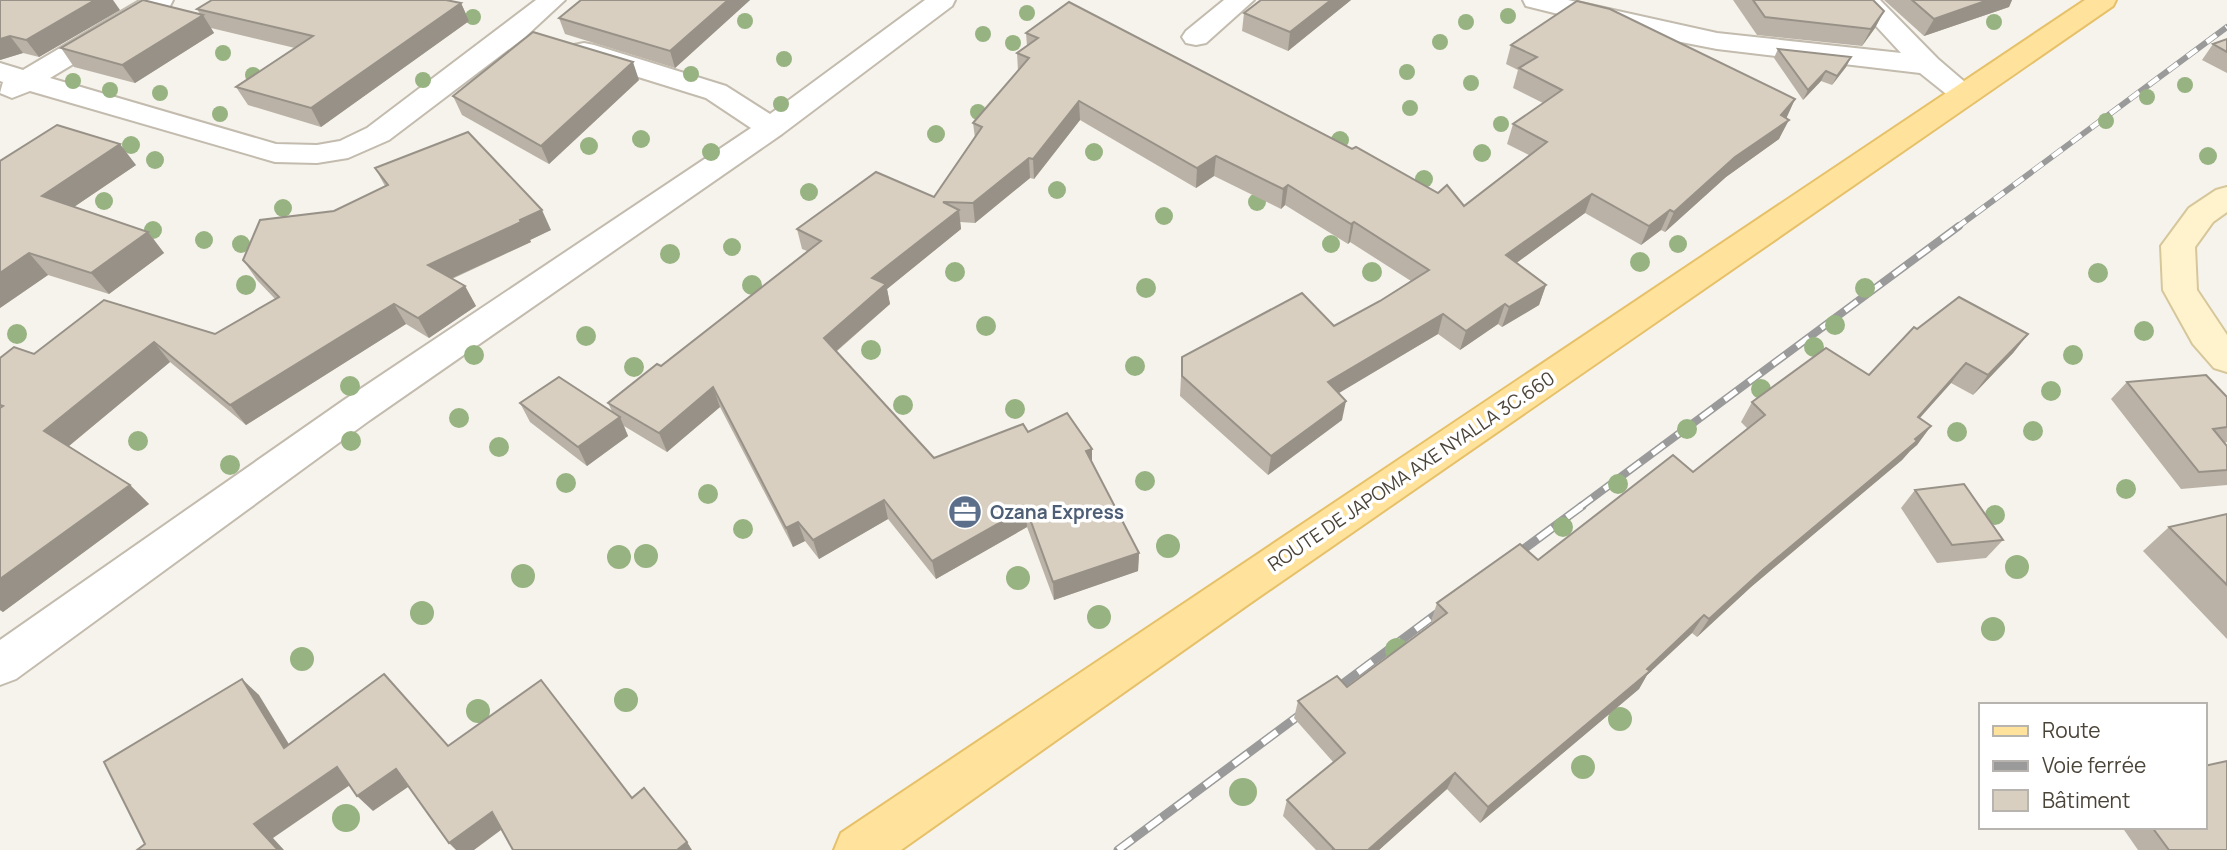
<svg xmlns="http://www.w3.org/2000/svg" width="2227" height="850" font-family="Manrope,sans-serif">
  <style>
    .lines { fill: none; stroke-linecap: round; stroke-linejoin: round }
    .street-casing { stroke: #c2bbae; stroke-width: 4 }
    .secondary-casing { stroke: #d6c79b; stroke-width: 4 }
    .primary-casing { stroke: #e6c16a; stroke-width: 4 }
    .street { fill: #fff; fill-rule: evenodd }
    .secondary { fill: #fff3cd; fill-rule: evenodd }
    .primary { fill: #ffe39c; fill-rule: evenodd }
    .rail-far2-casing { stroke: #9a9a9a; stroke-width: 6 }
    .rail-far1-casing { stroke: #9a9a9a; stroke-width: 8 }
    .rail-casing { stroke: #9a9a9a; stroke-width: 9 }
    .rail-far2 { stroke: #fff; stroke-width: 4.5; stroke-dasharray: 12; stroke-linecap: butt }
    .rail-far1 { stroke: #fff; stroke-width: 5; stroke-dasharray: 15; stroke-linecap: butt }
    .rail { stroke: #fff; stroke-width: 6; stroke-dasharray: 18; stroke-linecap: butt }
    .tree { fill: #97b381 }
    .wall { fill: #bab2a6 }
    .shaded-wall { fill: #979187 }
    .building { fill: #d8cfc1; stroke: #979187; stroke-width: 2 }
    .labels { text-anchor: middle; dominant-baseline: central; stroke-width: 7; stroke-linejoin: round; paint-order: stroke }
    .street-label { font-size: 19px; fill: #4b4439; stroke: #fff }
    .service-label { font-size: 19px; font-weight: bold; fill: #4e5e75; stroke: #fff; text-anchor: start }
  </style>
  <rect width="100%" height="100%" fill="#f6f3ec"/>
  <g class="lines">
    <g class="street-casing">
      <g id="street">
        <polygon points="141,0 173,0 170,6 50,78 276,144 317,145 340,141 367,128 536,0 565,0 525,37 389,140 348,158 317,163 275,162 30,91 12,98 0,93 3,82 0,81 0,63 23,70"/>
        <polygon points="925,0 955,0 952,6 782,134 370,420 16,679 0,685 0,640 344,400 751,128 706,98 574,57 570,51 574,45 584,43 594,45 726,86 770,114"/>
        <polygon points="1224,0 1254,0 1206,43 1196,45 1186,43 1182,37 1186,31"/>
        <polygon points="1523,0 1568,0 1717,33 1901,53 1852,0 1880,0 1938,59 1980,95 1975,101 1965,104 1955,101 1920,73 1717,49 1635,33 1526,6"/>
      </g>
    </g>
    <g class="secondary-casing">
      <polygon id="secondary" points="2227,187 2227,212 2213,222 2195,247 2197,290 2227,335 2227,372 2214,368 2193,344 2163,290 2161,246 2189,208 2216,190"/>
    </g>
    <g class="primary-casing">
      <polygon id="primary" points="2085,0 2116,0 2113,6 1249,604 901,850 834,850 841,833"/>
    </g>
    <use href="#street" class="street"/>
    <use href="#secondary" class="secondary"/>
    <use href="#primary" class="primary"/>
    <g class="rail-far2-casing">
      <polyline id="rail-far2" points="1956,228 2227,27"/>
    </g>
    <g class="rail-far1-casing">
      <polyline id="rail-far1" points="1580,507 1959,226"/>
    </g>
    <g class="rail-casing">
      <g id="rail">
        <polyline points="1509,560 1582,506"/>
        <polyline points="1329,694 1447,606"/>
        <polyline points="1118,850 1309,708"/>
      </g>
    </g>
    <use href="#rail-far2" class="rail-far2"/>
    <use href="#rail-far1" class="rail-far1"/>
    <use href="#rail" class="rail"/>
  </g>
  <g class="tree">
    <circle cx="1027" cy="13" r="8"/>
    <circle cx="1508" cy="16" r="8"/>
    <circle cx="473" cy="17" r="8"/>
    <circle cx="745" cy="21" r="8"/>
    <circle cx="1466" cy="22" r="8"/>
    <circle cx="1994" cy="22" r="8"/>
    <circle cx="983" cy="34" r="8"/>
    <circle cx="1440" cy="42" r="8"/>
    <circle cx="1013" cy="43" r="8"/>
    <circle cx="223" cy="53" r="8"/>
    <circle cx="784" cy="59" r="8"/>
    <circle cx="1407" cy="72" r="8"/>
    <circle cx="691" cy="74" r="8"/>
    <circle cx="253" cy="75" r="8"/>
    <circle cx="423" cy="80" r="8"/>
    <circle cx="73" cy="81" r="8"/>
    <circle cx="1471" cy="83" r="8"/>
    <circle cx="2185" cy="85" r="8"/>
    <circle cx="110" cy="90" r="8"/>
    <circle cx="160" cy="93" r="8"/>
    <circle cx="2147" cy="97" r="8"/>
    <circle cx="781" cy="104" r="8"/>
    <circle cx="1410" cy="108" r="8"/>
    <circle cx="978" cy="112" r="8"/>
    <circle cx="220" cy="114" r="8"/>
    <circle cx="2106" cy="121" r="8"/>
    <circle cx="1501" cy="124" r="8"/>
    <circle cx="936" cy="134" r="9"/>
    <circle cx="641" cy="139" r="9"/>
    <circle cx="1340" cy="140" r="9"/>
    <circle cx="131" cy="145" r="9"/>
    <circle cx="589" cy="146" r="9"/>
    <circle cx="711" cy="152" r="9"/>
    <circle cx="1094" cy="152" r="9"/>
    <circle cx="1482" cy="153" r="9"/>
    <circle cx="2208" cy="156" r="9"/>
    <circle cx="155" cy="160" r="9"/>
    <circle cx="1424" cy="179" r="9"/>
    <circle cx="1057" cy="190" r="9"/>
    <circle cx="809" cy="192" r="9"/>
    <circle cx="104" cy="201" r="9"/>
    <circle cx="1257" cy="202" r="9"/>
    <circle cx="283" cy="208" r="9"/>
    <circle cx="1164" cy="216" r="9"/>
    <circle cx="153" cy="230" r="9"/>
    <circle cx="204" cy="240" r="9"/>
    <circle cx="241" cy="244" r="9"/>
    <circle cx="1331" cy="244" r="9"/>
    <circle cx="1678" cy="244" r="9"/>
    <circle cx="732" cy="247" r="9"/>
    <circle cx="670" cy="254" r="10"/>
    <circle cx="1640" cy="262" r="10"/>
    <circle cx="955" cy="272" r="10"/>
    <circle cx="1372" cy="272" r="10"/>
    <circle cx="2098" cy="273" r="10"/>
    <circle cx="246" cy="285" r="10"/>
    <circle cx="752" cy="285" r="10"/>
    <circle cx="1146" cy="288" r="10"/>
    <circle cx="1865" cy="288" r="10"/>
    <circle cx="1835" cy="325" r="10"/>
    <circle cx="986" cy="326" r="10"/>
    <circle cx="2144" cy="331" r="10"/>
    <circle cx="17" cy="334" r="10"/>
    <circle cx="586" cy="336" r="10"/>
    <circle cx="1814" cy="347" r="10"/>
    <circle cx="871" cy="350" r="10"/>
    <circle cx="474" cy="355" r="10"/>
    <circle cx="2073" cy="355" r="10"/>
    <circle cx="1135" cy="366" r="10"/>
    <circle cx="634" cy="367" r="10"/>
    <circle cx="350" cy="386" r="10"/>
    <circle cx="1761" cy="389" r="10"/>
    <circle cx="2051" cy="391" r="10"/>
    <circle cx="903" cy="405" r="10"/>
    <circle cx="1015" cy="409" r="10"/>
    <circle cx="459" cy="418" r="10"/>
    <circle cx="1687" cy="429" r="10"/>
    <circle cx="2033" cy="431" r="10"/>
    <circle cx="1957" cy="432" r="10"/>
    <circle cx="138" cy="441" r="10"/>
    <circle cx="351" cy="441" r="10"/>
    <circle cx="499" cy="447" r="10"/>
    <circle cx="230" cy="465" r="10"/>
    <circle cx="1145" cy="481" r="10"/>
    <circle cx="566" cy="483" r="10"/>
    <circle cx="1618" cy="484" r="10"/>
    <circle cx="2126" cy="489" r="10"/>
    <circle cx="708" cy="494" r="10"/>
    <circle cx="1995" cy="515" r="10"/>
    <circle cx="1563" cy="527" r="10"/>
    <circle cx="743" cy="529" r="10"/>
    <circle cx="1168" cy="546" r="12"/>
    <circle cx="646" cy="556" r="12"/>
    <circle cx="619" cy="557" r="12"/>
    <circle cx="2017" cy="567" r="12"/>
    <circle cx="523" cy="576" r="12"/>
    <circle cx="1018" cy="578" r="12"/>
    <circle cx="422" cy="613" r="12"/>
    <circle cx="1099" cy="617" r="12"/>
    <circle cx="1993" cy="629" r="12"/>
    <circle cx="1397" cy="650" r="12"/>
    <circle cx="302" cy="659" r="12"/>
    <circle cx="626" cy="700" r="12"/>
    <circle cx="478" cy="711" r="12"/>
    <circle cx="1620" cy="719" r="12"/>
    <circle cx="1583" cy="767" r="12"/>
    <circle cx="1243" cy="792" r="14"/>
    <circle cx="346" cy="818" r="14"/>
  </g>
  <g class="wall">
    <polygon points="0,0 120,10 39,57 23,53 0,60"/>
    <polygon points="581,0 750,0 675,68 565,34 559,18"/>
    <polygon points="1351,0 1288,51 1242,31 1244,13"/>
    <polygon points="1733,0 1873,0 1884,11 1875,28 1862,46 1757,35"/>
    <polygon points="1884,0 2012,0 2009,7 1924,36"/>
    <polygon points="461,3 469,21 321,127 248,105 236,87 295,48 211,28 214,33 135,83 74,67 61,48 200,14 197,9"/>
    <polygon points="1026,33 1352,149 1464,206 1529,155 1507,144 1513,124 1543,103 1513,88 1518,70 1506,64 1511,45 1795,99 1786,118 1779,139 1726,177 1665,232 1661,230 1641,245 1585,213 1516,263 1546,285 1539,305 1502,327 1498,324 1460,350 1438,334 1338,393 1342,420 1268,475 1180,396 1182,357 1334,326 1380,301 1411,281 1350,242 1348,244 1285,205 1281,209 1214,176 1196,188 1080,120 1034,179 1030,178 975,223 960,222 961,229 887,289 890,304 836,352 934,458 1028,432 1092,449 1092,462 1139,553 1138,571 1054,600 1027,527 936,579 888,519 819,559 805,541 793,547 720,407 667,452 624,426 628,436 587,466 530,422 520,403 613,413 608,403 661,366 807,251 802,249 797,229 934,197 975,138 973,123 1018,71 1017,53 1027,46"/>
    <polygon points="2227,39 2227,73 2202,60 2213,44"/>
    <polygon points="1778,49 1851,57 1846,67 1832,85 1821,81 1803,100 1774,58"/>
    <polygon points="639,80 549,164 462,115 453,96"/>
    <polygon points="0,161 136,165 74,207 148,232 164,253 109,294 48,275 0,308"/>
    <polygon points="375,168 551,230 530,240 531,242 452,279 465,286 476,306 429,338 406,324 246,425 170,362 69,446 130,485 149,504 3,612 0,610 0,358 215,334 275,299 257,280 243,260 334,211 385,186"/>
    <polygon points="1917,329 2028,334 2013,353 1973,395 1951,383 1919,418 1931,426 1917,445 1910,451 1902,460 1751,587 1697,637 1692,633 1647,675 1639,689 1480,823 1447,789 1379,850 1316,850 1283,816 1287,800 1334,763 1294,718 1298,701 1347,687 1433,624 1431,621 1437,603 1538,560 1693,472 1748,429 1741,422 1752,402 1869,375"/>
    <polygon points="2127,382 2227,397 2227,442 2224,443 2227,446 2227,485 2181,489 2111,399"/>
    <polygon points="1915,490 2003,540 1986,558 1937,563 1901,508"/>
    <polygon points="2227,514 2227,639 2143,551 2169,527"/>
    <polygon points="2122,827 2204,827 2227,850 2138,850"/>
  </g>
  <g class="shaded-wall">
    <polygon points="95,0 113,0 120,10 39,57 26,40"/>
    <polygon points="728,0 750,0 675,68 670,51"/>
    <polygon points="1331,0 1351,0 1288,51 1290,32"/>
    <polygon points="1988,0 2012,0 2009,7 1924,36 1934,19"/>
    <polygon points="461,3 469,21 321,127 311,108"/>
    <polygon points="1884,11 1875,28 1862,46 1871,29"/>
    <polygon points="203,15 214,33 135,83 122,65"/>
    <polygon points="10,36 23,53 0,60 0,39"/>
    <polygon points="1851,57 1846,67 1832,85 1837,76"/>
    <polygon points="633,62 639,80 549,164 541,146"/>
    <polygon points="1826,71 1821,81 1803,100 1808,90"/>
    <polygon points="1795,99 1786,119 1789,120 1779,139 1726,177 1665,232 1674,212 1781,115"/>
    <polygon points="1079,101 1080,120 1034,179 1033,159"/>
    <polygon points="120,144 136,165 59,217 42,196"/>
    <polygon points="1216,156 1214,176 1196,188 1197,168"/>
    <polygon points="1029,158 1030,178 975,223 973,203"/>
    <polygon points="1288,185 1285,205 1281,209 1283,189"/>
    <polygon points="1592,194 1585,213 1500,275 1506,255"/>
    <polygon points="542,210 551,230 530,240 531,242 439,284 428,265"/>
    <polygon points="959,210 961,229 887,289 890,304 828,358 824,338 872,278"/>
    <polygon points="1670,210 1661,230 1641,245 1649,226"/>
    <polygon points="1354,222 1350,242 1348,244 1351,224"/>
    <polygon points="148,232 164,253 109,294 91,273"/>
    <polygon points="29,253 48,275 0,308 0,273"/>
    <polygon points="1546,285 1539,305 1502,327 1509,307"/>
    <polygon points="465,286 476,306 429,338 418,318"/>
    <polygon points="394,304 406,324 246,425 230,405"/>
    <polygon points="1505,304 1498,324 1460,350 1466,331"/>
    <polygon points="1443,314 1438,334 1324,402 1328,382"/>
    <polygon points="2028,334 2013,353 1973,395 1988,375"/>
    <polygon points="154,342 170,362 64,450 44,431"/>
    <polygon points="1966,363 1951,383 1903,437 1918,417"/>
    <polygon points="713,387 720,407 667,452 659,433"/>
    <polygon points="1346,401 1342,420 1268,475 1271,456"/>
    <polygon points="620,417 628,436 587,466 578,447"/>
    <polygon points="1931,426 1917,445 1910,451 1902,460 1751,587 1697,637 1709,619 1764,569 1915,439"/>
    <polygon points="1092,449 1092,468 1086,451"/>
    <polygon points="130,485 149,504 3,612 0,610 0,579"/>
    <polygon points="884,500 888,519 819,559 813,540"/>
    <polygon points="1026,508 1027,527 936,579 932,561"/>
    <polygon points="798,522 805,541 793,547 786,528"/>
    <polygon points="1139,553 1138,571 1054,600 1053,582"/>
    <polygon points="1704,615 1692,633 1647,675 1639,689 1480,823 1488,807 1647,669"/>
    <polygon points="242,679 259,695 301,764 284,748"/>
    <polygon points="337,767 353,783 273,838 284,850 278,850 254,824"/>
    <polygon points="396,769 411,785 373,811 357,796"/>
    <polygon points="1455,773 1447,789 1379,850 1368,850"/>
    <polygon points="492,812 505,827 474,850 456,850 449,843"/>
    <polygon points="687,842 692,850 677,850"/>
  </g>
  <g class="building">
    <polygon points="0,0 95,0 26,40 10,36 0,39"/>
    <polygon points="143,0 203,15 122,65 61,48"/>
    <polygon points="212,0 446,0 461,3 311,108 236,87 313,36 197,9"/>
    <polygon points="581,0 728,0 670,51 559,18"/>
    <polygon points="1261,0 1331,0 1290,32 1244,13"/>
    <polygon points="1753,0 1873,0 1884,11 1871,29 1765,17"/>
    <polygon points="1912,0 1988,0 1934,19"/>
    <polygon points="1577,1 1610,9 1795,99 1781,115 1789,120 1735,157 1674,212 1670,210 1649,226 1592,194 1506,255 1546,285 1509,307 1505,304 1466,331 1443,314 1328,382 1346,401 1271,456 1182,376 1182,357 1302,293 1334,326 1380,301 1429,270 1354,222 1351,224 1288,185 1283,189 1216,156 1197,168 1079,101 1033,159 1029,158 973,203 943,202 959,210 872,278 886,284 824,338 934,458 1023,424 1028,432 1067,413 1092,449 1086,451 1139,553 1053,582 1026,508 932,561 884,500 813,540 798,522 786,528 713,387 659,433 608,403 657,364 661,366 821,241 797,229 876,172 934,197 982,127 973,123 1029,58 1017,53 1038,38 1026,33 1069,2 1352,149 1356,147 1438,193 1447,185 1464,206 1547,142 1513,124 1562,90 1519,68 1537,57 1511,45"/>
    <polygon points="533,32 633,62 541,146 453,96"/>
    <polygon points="2227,39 2227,52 2213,44"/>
    <polygon points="1778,49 1851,57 1837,76 1826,71 1808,90"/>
    <polygon points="57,125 120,144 42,196 148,232 91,273 29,253 0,273 0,161"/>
    <polygon points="468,132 542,210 520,220 521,222 428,265 465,286 418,318 394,304 230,405 154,342 44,431 130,485 0,579 0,408 3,406 0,405 0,358 14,347 34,354 104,300 215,334 279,297 243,260 260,220 334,211 388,185 375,168"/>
    <polygon points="1959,297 2028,334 1988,375 1966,363 1918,417 1931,426 1915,439 1917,441 1764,569 1709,619 1704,615 1647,669 1650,671 1488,807 1455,773 1368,850 1332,850 1334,849 1287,800 1345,753 1298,701 1337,676 1347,687 1447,613 1437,603 1520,544 1538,560 1673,455 1693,472 1765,415 1752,402 1826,348 1869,375 1914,327 1917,329"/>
    <polygon points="2206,375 2227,397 2227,427 2213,429 2227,446 2227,470 2199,472 2127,382"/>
    <polygon points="559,377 620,417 578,447 520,403"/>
    <polygon points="1964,484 2003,540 1952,545 1915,490"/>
    <polygon points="2227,514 2227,585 2169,527"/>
    <polygon points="384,674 448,746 541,680 632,798 644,788 687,842 677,850 513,850 492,812 449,843 396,769 357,796 337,767 254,824 278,850 137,850 145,844 104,762 242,679 284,748"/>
    <polygon points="2227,761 2227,850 2169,850 2152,827 2204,827 2204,766"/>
  </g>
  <defs>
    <g id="office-disc" transform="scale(1.75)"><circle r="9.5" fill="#5c6f8a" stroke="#fff"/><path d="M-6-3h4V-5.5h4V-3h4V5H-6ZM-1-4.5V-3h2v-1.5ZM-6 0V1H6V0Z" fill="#fff"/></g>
  </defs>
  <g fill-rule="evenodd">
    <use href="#office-disc" x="965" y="512"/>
  </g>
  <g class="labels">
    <g class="street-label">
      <text transform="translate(1411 471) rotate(-34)">ROUTE DE JAPOMA AXE NYALLA 3C.660</text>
    </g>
    <g class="service-label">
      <text x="990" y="512">Ozana Express</text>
    </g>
  </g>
  <rect x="1979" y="703" width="228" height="126" fill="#ffffff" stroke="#b7b4b0" stroke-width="2"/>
  <rect x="1993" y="726" width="35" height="10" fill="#ffe39c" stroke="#b7b4b0" stroke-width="2"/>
  <text x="2042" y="738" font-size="21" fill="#4b4439">Route</text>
  <rect x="1993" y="761" width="35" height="10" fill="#9a9a9a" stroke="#b7b4b0" stroke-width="2"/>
  <text x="2042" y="773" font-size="21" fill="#4b4439">Voie ferrée</text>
  <rect x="1993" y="790" width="35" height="21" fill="#d8cfc1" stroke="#b7b4b0" stroke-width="2"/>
  <text x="2042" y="808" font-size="21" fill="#4b4439">Bâtiment</text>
</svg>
